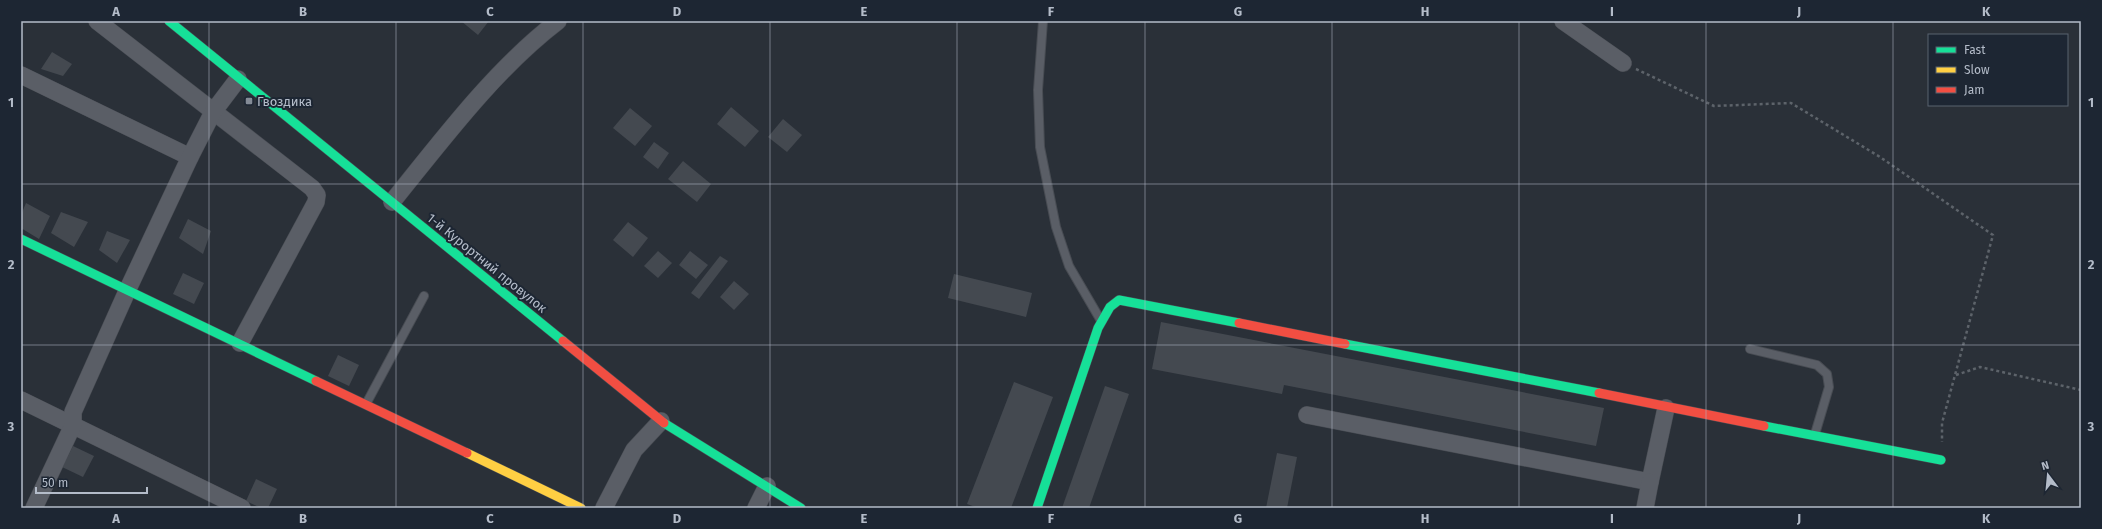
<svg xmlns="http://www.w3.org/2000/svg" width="2102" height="529" font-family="'Fira Sans',sans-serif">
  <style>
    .building { fill: #444950 }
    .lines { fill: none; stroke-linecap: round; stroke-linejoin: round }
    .lane-casing { stroke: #484c53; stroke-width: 10 }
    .street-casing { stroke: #484c53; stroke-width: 18 }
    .fast-casing { stroke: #484c53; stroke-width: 10 }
    .slow-casing { stroke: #484c53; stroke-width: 10 }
    .jam-casing { stroke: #484c53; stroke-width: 10 }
    .path { stroke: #5d636a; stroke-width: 2.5; stroke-dasharray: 3 3; stroke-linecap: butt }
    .lane { stroke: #5a5e66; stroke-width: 8 }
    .street { stroke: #5a5e66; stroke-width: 17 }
    .fast { stroke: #16e098; stroke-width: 9 }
    .slow { stroke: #ffcf43; stroke-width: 9 }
    .jam { stroke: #f24e42; stroke-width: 9 }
    .grid { fill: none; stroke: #b4bcc9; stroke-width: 1; stroke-opacity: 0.55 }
    .poi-dot { fill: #848b96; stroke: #1d2633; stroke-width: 1.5 }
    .labels { text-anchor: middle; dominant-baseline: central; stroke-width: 4; stroke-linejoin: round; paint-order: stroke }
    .poi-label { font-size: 13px; fill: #b4bcc9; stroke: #1d2633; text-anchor: start }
    .street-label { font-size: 13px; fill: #b4bcc9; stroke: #1d2633 }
    .neatline { fill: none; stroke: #b4bcc9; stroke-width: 1.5 }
    .grid-label { font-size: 13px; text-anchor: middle; font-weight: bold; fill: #b4bcc9 }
  </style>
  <rect width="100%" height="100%" fill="#2a3038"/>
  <g class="building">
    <polygon points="461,21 489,21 478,35"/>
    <polygon points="52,52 72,64 63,76 41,69"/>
    <polygon points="731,107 759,131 745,147 717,124"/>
    <polygon points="630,108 652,126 635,146 613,128"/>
    <polygon points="783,119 802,135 787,152 768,137"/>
    <polygon points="654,142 669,153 658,169 643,157"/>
    <polygon points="683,161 711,184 697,202 668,179"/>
    <polygon points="26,203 50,216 39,239 21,228 21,215"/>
    <polygon points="61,212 88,222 74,247 51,233"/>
    <polygon points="188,219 211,231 203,254 179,238"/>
    <polygon points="628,222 648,238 633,257 613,240"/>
    <polygon points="107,231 130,240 117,263 99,250"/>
    <polygon points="658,251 672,263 658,278 644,266"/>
    <polygon points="690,251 708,265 696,279 679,265"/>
    <polygon points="720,256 728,261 699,299 691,293"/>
    <polygon points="183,273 204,283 194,304 173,294"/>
    <polygon points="954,274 1032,293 1026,317 948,298"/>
    <polygon points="734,281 749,294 734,310 720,297"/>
    <polygon points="1161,322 1604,408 1596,446 1284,385 1282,394 1152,369"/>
    <polygon points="338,355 359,365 349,386 328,376"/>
    <polygon points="1014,382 1053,397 1011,508 978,508 967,504"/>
    <polygon points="1105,386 1129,394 1089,508 1062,508"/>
    <polygon points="73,446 94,456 83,477 62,467"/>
    <polygon points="1277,453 1297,457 1287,508 1266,508"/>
    <polygon points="256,479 277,489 268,508 261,508 246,501"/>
  </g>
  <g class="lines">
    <g class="lane-casing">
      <g id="lane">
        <polyline points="1043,21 1038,90 1040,147 1056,227 1069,266 1100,319"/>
        <polyline points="1750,349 1817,365 1827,374 1829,387 1815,434"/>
        <polyline points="366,404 424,296"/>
      </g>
    </g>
    <g class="street-casing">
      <g id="street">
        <polyline points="97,21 312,188 317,195 316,202 240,343"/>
        <polyline points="1563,21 1623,63"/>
        <polyline points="21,75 190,157"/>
        <path d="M392,202C442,140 495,69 558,21"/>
        <polyline points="21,400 242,508"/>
        <polyline points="1307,415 1650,482 1666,408"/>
        <polyline points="34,508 73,425 73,412 128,289 190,157 213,112 238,79"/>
        <polyline points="604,508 634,450 661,421"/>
        <polyline points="756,508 767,486"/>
        <polyline points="1645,508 1650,482"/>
      </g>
    </g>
    <g class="fast-casing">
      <g id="fast">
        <polyline points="169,21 563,341"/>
        <polyline points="21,239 316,381"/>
        <polyline points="1345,344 1599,393"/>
        <polyline points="664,423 801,508"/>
        <polyline points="1764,426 1941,460"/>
        <polyline points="1037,508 1098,328 1110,307 1119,300 1239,323"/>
      </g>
    </g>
    <g class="slow-casing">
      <polyline id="slow" points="467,453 581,508"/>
    </g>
    <g class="jam-casing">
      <g id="jam">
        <polyline points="1239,323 1345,344"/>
        <polyline points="563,341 664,423"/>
        <polyline points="316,381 467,453"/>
        <polyline points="1599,393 1764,426"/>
      </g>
    </g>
    <g class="path">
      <polyline points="1636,69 1714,106 1791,103 1880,157 1993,235 1942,423 1942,442"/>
      <polyline points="1956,375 1980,367 2081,390"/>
    </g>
    <use href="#lane" class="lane"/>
    <use href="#street" class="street"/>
    <use href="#fast" class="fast"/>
    <use href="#slow" class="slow"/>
    <use href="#jam" class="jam"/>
  </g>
  <path class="grid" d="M209,21V508M396,21V508M583,21V508M770,21V508M957,21V508M1145,21V508M1332,21V508M1519,21V508M1706,21V508M1893,21V508M21,184H2081M21,345H2081"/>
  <rect class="poi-dot" x="245" y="97" width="8" height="8" rx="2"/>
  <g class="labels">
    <g class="poi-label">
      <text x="257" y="101">Гвоздика</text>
    </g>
    <g class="street-label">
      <text transform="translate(487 263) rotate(39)">1-й Курортний провулок</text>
    </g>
  </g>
  <rect width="2102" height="529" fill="none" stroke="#1d2633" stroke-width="44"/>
  <rect x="1928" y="34" width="140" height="72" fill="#1d2633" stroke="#59626f"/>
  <rect x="1936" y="47" width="20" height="6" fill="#16e098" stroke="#59626f"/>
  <text x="1964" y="54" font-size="12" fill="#b4bcc9">Fast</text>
  <rect x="1936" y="67" width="20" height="6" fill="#ffcf43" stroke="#59626f"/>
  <text x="1964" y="74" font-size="12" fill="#b4bcc9">Slow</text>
  <rect x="1936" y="87" width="20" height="6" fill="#f24e42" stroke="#59626f"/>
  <text x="1964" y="94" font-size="12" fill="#b4bcc9">Jam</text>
  <g transform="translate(2048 475) rotate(344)" stroke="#1d2633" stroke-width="3" paint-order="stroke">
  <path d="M0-3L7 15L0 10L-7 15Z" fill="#b4bcc9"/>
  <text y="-6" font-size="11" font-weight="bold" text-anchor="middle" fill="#b4bcc9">N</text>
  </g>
  <path d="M36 487v6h111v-6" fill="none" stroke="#b4bcc9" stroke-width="2"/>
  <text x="42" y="487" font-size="12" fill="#b4bcc9" stroke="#1d2633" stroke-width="3" paint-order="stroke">50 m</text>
  <rect x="22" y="22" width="2058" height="485" class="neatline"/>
  <g class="grid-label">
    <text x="116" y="16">A</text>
    <text x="303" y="16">B</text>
    <text x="490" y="16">C</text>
    <text x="677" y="16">D</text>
    <text x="864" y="16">E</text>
    <text x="1051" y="16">F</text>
    <text x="1238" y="16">G</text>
    <text x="1425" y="16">H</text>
    <text x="1612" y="16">I</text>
    <text x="1799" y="16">J</text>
    <text x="1986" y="16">K</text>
    <text x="11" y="107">1</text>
    <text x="2091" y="107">1</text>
    <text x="11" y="269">2</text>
    <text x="2091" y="269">2</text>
    <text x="11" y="431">3</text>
    <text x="2091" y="431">3</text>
    <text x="116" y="523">A</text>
    <text x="303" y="523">B</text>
    <text x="490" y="523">C</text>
    <text x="677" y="523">D</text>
    <text x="864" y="523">E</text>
    <text x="1051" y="523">F</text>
    <text x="1238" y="523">G</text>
    <text x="1425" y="523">H</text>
    <text x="1612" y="523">I</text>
    <text x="1799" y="523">J</text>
    <text x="1986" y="523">K</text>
  </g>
</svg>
